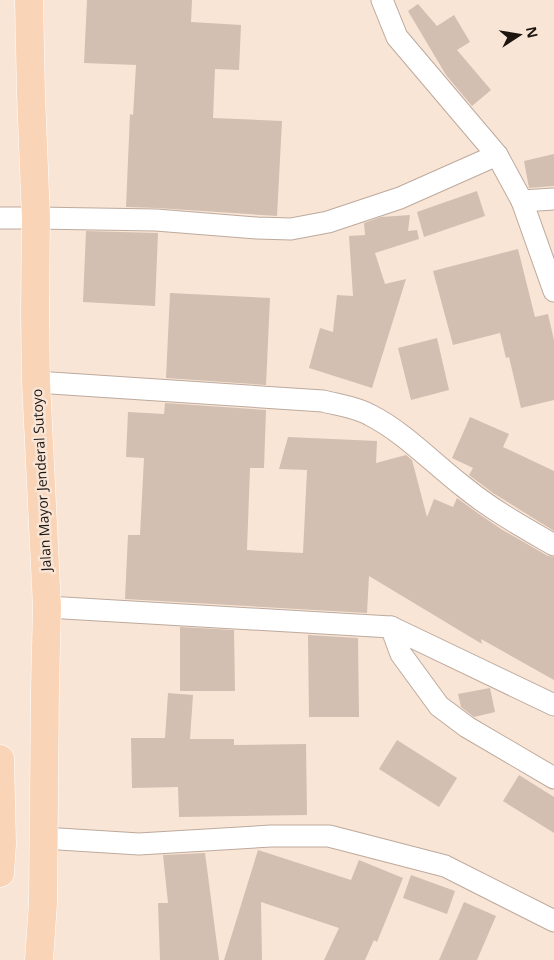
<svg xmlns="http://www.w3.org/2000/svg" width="554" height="960" font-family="'Open Sans',sans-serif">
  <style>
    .building { fill: #d2bfb1 }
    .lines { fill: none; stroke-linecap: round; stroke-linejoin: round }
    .minor-casing { stroke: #bdaa9d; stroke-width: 23 }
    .primary-casing { stroke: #fff; stroke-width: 29 }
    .minor { stroke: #fff; stroke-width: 21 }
    .primary { stroke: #fad4b6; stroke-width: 28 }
    .labels { text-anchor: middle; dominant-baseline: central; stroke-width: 5; stroke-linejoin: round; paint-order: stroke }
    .street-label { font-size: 14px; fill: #1c1510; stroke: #f8e5d6 }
  </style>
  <rect width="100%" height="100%" fill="#f8e5d6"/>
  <g class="building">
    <polygon points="87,0 192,0 191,22 241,25 239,70 215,69 213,118 282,121 277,216 157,208 126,207 130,114 133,115 136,65 84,63"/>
    <polygon points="418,4 437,26 454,15 470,42 457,50 491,90 472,106 446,75 408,11"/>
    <polygon points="554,154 554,186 529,188 524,161"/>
    <polygon points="477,191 485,216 424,237 417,212"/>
    <polygon points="410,215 408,231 417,230 419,239 375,253 385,284 406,279 372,388 309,368 320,328 333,332 337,295 353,296 349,236 365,235 364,223 381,217"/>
    <polygon points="86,231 158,233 155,306 83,302"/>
    <polygon points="518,249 535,317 548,314 554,340 554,400 521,408 509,357 506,358 500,333 453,345 433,271"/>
    <polygon points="170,293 270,298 266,385 166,378"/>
    <polygon points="437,338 449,390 411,400 398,348"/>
    <polygon points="165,403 266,410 264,468 250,468 247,550 303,553 307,470 279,469 288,437 377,441 376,463 406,455 412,460 427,517 434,499 453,507 457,498 479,514 501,529 548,556 554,557 554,680 481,639 482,644 369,576 367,613 125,599 128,535 140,535 144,458 126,457 128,412 164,414"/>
    <polygon points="470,417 509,434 503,447 554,471 554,531 493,493 469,475 473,468 452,458"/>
    <polygon points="180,627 234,630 235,691 180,691"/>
    <polygon points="308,635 358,638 359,717 309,717"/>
    <polygon points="490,688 495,712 474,717 461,707 458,694"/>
    <polygon points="168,693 193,695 190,739 234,739 234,745 306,744 307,815 179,817 178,787 132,788 131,738 165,738"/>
    <polygon points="397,740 457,778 439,807 379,769"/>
    <polygon points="519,775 554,797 554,833 503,801"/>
    <polygon points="258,850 351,880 359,860 403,878 377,942 374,940 365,960 324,960 339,928 261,902 262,960 224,960"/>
    <polygon points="205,853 219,960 160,960 158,903 168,903 163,855"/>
    <polygon points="411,875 455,891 447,914 403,898"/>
    <polygon points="464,902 496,916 477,960 439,960"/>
  </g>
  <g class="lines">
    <g class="minor-casing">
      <g id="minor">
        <polyline points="382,0 397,37 497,155 522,201 554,291"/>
        <polyline points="522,201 554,199"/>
        <polyline points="0,218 36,218 156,220 257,228 291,229 328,222 400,198 497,155"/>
        <path d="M36,382L323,401C338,405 356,407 370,415C404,432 434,464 464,487C492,510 523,527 554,545"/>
        <polyline points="47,607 391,627 401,654 439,706 467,727 554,778"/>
        <polyline points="391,627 554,705"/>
        <polyline points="43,838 139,844 271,836 329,836 445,866 554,921"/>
      </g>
    </g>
    <g class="primary-casing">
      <g id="primary">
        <polyline points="29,0 31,95 36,218 35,313 36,382 47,607 45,688 43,903 39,960"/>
        <polyline points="0,759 2,844 0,873"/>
      </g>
    </g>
    <use href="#minor" class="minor"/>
    <use href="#primary" class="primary"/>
  </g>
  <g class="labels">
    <g class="street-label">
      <text transform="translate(41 480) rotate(-93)">Jalan Mayor Jenderal Sutoyo</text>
    </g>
  </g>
  <g transform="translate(519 35) rotate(78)" stroke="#f8e5d6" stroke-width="4" paint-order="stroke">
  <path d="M0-4L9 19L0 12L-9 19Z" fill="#1c1510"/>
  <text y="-8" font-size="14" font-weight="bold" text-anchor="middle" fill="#1c1510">N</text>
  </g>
</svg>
